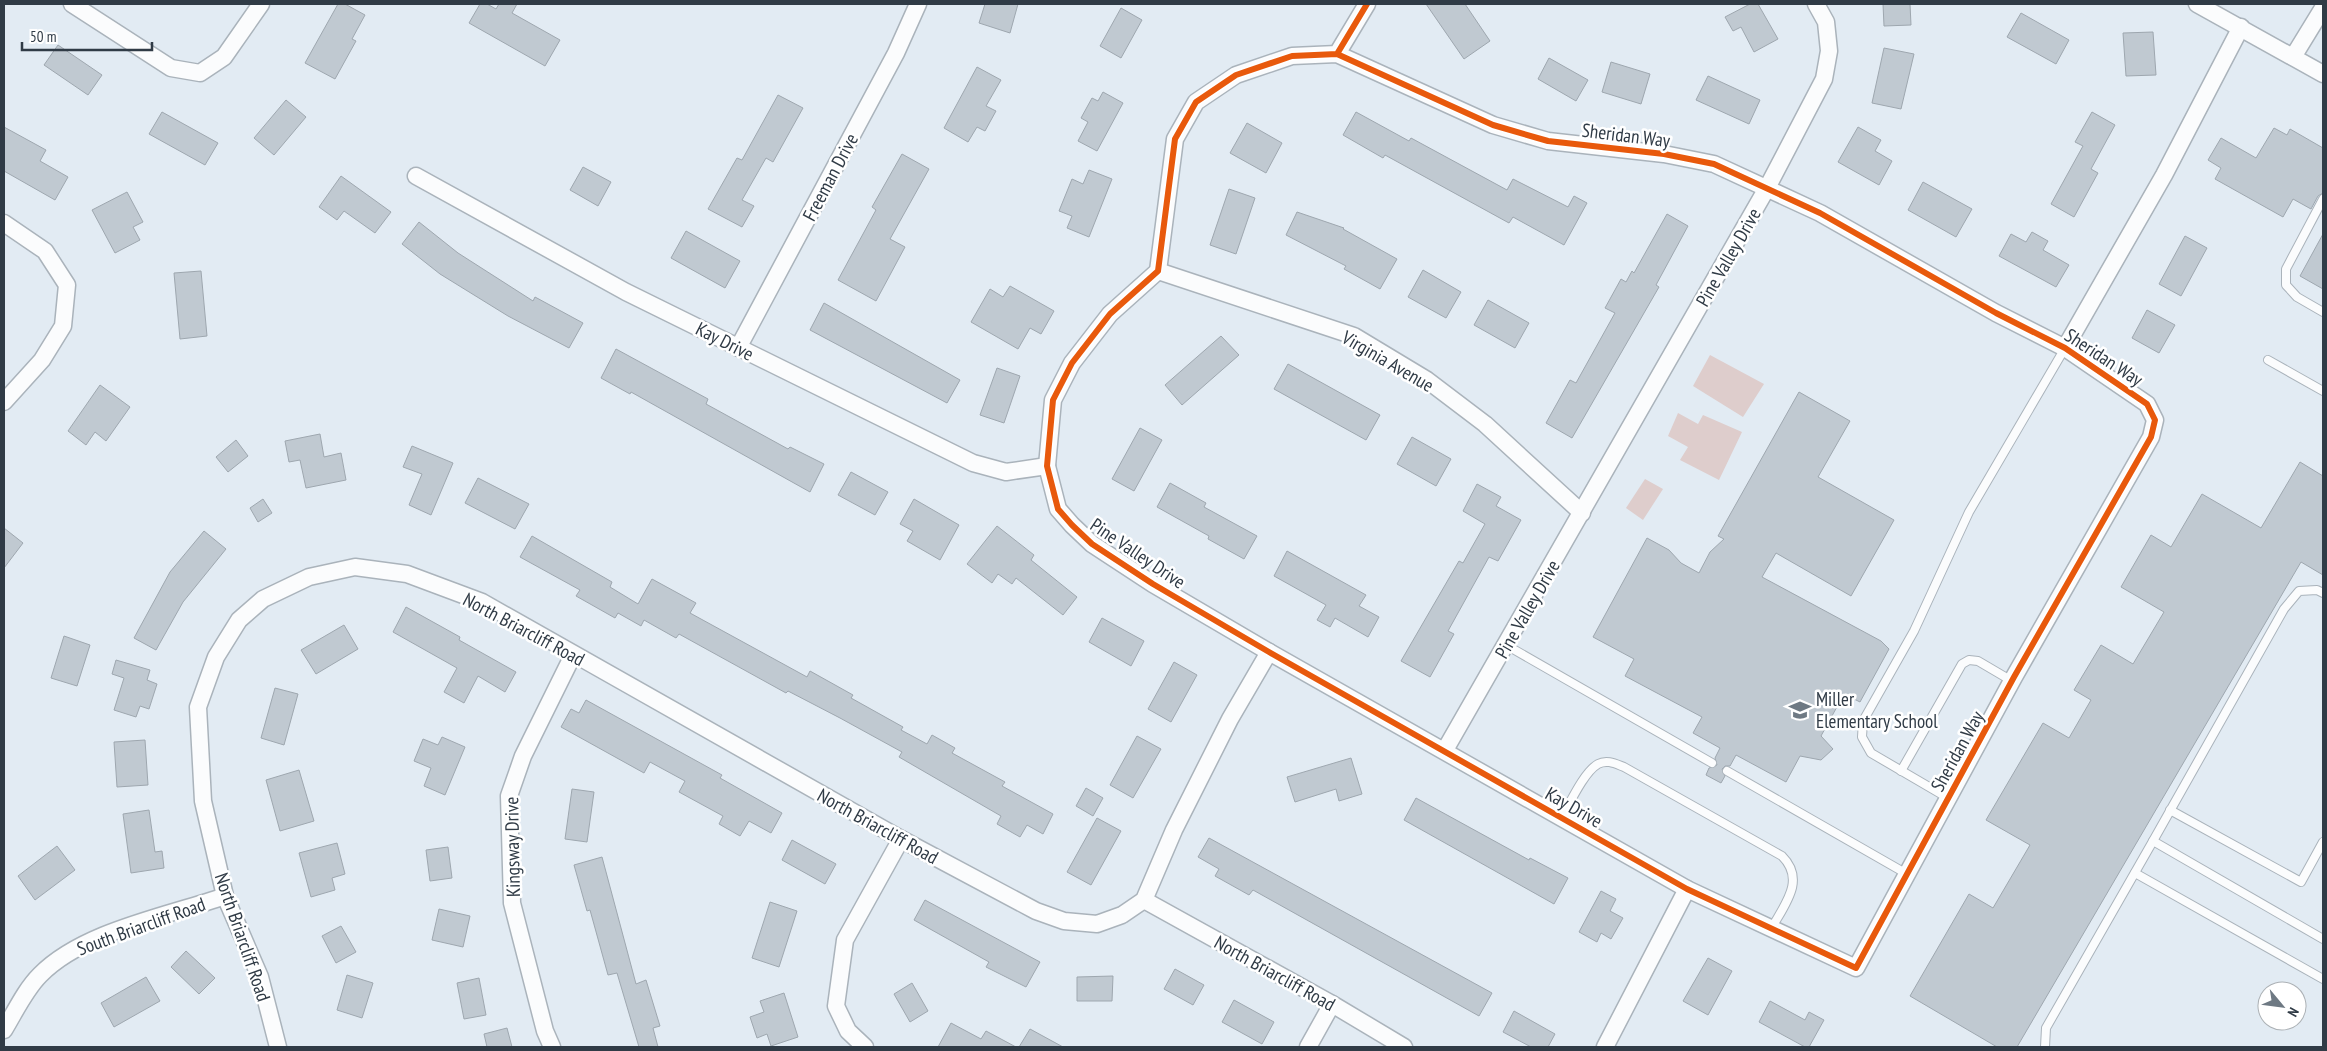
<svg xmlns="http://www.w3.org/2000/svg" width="2327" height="1051" font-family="'PT Sans Narrow',sans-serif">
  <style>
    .green { fill: #decdcc }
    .building { fill: #c0c9d1; stroke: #9ea7af }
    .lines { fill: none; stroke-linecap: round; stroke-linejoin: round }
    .lane-casing { stroke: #aab3bb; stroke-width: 10 }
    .street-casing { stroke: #aab3bb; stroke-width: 19 }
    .lane { stroke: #fbfcfd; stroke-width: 8 }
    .street { stroke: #fbfcfd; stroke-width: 16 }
    .cycleway-casing { stroke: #fff; stroke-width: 9 }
    .cycleway { stroke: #e8590c; stroke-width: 6 }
    .labels { text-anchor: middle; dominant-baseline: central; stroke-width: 5; stroke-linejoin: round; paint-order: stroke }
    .street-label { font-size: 19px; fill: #303b46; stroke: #fff }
    .poi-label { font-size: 19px; fill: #303b46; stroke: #fff; text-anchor: start }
  </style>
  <rect width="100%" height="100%" fill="#e2ebf3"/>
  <g class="green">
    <polygon points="1710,355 1764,384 1743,417 1693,386"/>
    <polygon points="1678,413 1698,424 1703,415 1742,432 1719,480 1680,460 1688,447 1668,436"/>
    <polygon points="1645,479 1663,489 1643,520 1626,508"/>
  </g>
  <g class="building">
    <polygon points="338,4 345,4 365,15 352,39 356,41 335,79 305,63"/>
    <polygon points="480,4 487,4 496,9 499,4 517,4 512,13 560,40 545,66 469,23"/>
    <polygon points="985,4 1018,4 1010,33 979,23"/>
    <polygon points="1426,4 1465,4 1490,41 1464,59"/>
    <polygon points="1750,4 1758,4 1778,39 1754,52 1741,27 1733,31 1725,17"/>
    <polygon points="1883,4 1910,4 1911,25 1884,26"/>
    <polygon points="1121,8 1142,20 1121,58 1100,46"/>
    <polygon points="2021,13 2069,40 2056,64 2007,37"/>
    <polygon points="2153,32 2156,75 2126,76 2123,33"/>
    <polygon points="58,45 102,75 88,95 44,65"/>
    <polygon points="1884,48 1914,54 1901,109 1872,103"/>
    <polygon points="1549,58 1588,80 1576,101 1538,79"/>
    <polygon points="1611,62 1650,74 1641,104 1602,92"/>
    <polygon points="977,67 1001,80 986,106 996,111 985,131 977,127 968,142 944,128"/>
    <polygon points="1708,76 1760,100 1749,124 1696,100"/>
    <polygon points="1103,92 1123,103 1097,151 1078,141 1088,122 1081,118 1092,98 1098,101"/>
    <polygon points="778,95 803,108 773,162 766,158 742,200 754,206 742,227 708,209 737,158 742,160"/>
    <polygon points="286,100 306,117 274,155 254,138"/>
    <polygon points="162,112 218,143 205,165 149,134"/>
    <polygon points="1356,112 1409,141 1411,138 1507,190 1513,179 1568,207 1574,196 1587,203 1564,245 1513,217 1509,223 1385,155 1383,158 1343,135"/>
    <polygon points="2092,112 2115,125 2091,169 2098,173 2074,217 2051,204 2083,146 2075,142"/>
    <polygon points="1247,123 1282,143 1266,173 1230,153"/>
    <polygon points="4,127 46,150 40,161 68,177 55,200 4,171"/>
    <polygon points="1858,127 1881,140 1875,151 1892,161 1879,185 1838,162"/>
    <polygon points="2274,128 2287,135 2290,129 2323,148 2323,193 2318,196 2311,209 2293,199 2283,217 2215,179 2221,168 2208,160 2221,138 2256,158"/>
    <polygon points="902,154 929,169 890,239 905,247 876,301 838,280 876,210 872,207"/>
    <polygon points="583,167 611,182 598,206 570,190"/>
    <polygon points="1089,170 1112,179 1089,237 1067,228 1072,216 1059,211 1072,179 1083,184"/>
    <polygon points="341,176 391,212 375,233 344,211 337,220 319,207"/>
    <polygon points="1923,182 1972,209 1956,237 1908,210"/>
    <polygon points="1229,189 1255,198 1236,254 1210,245"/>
    <polygon points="127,192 143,222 133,227 140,240 115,253 92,210"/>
    <polygon points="1297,212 1344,228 1343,229 1397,259 1380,289 1344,269 1346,266 1286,235"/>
    <polygon points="1667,214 1688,226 1656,285 1659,287 1572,438 1546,423 1570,380 1576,383 1615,313 1605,308 1621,279 1626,282 1632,271 1634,273"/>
    <polygon points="419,222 458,253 533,301 535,297 583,323 569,348 508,316 440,274 402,244"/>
    <polygon points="686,231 740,261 725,288 671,258"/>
    <polygon points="2032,232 2048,241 2043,250 2069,265 2056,287 1999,256 2011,234 2026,242"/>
    <polygon points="2323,234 2323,289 2300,276"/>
    <polygon points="2185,236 2207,248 2181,296 2159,284"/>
    <polygon points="1423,270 1461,292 1446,318 1408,297"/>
    <polygon points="201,271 207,336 180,339 174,273"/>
    <polygon points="1010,286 1054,311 1041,334 1030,328 1018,349 971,322 990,289 1003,297"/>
    <polygon points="1488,300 1529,323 1515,348 1474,325"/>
    <polygon points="824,303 960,380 947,403 810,330"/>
    <polygon points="2147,310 2175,325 2159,353 2132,338"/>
    <polygon points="1221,336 1239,355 1182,405 1165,385"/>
    <polygon points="616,349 708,399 706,404 788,449 790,447 824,464 810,492 631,392 630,394 601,378"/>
    <polygon points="1288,364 1380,415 1366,440 1274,389"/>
    <polygon points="997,368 1020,376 1004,423 980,415"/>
    <polygon points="100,385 130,407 106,441 95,432 86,445 68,431"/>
    <polygon points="1799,392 1850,421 1818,477 1894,520 1851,596 1776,553 1762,577 1881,641 1889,649 1860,702 1844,694 1821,736 1833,749 1821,760 1800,756 1786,782 1736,755 1730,766 1725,766 1722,769 1725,776 1721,783 1706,775 1709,768 1717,765 1715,758 1720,748 1693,733 1702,717 1625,676 1634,659 1593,637 1647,538 1669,550 1681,563 1699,573 1710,552 1724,539 1718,536"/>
    <polygon points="1140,428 1162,440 1134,491 1112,479"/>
    <polygon points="320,434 324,457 341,453 346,480 306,488 300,460 289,462 285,441"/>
    <polygon points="1412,437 1451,459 1436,486 1397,464"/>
    <polygon points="236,440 248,456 228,472 216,457"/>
    <polygon points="412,446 453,463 431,515 409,505 422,474 403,467"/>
    <polygon points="2300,462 2323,476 2323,575 2301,562 2017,1047 1997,1047 1910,996 1969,894 1993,908 2030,845 1986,820 2043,723 2069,738 2091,700 2074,690 2101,645 2133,664 2164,612 2121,587 2151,535 2171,547 2202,494 2261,528"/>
    <polygon points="851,472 888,492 875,515 838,495"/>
    <polygon points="478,478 529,504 515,529 465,503"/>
    <polygon points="1170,483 1206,503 1204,507 1257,536 1244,559 1208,539 1209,536 1157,507"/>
    <polygon points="1477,484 1501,497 1496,506 1521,520 1498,561 1489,557 1448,631 1454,634 1430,677 1401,661 1459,561 1463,563 1485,524 1463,511"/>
    <polygon points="263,499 272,513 258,522 250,508"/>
    <polygon points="914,499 959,525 940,560 907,541 913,531 900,524"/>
    <polygon points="997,526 1034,555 1031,560 1077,597 1063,615 1016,578 1012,584 998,574 992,583 967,564"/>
    <polygon points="4,528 23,543 4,568"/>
    <polygon points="204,531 226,549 183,602 156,650 134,638 170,572"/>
    <polygon points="532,536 612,582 610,587 638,604 652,579 696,603 690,613 807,677 810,671 853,695 851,698 903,727 901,730 927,744 932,735 955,748 952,753 1005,782 1002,786 1053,814 1043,834 1027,825 1020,837 997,824 1001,816 899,757 902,752 840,718 788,691 786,693 679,634 676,638 644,620 641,626 618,613 615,618 576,596 580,590 520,557"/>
    <polygon points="1287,551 1366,595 1359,606 1379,617 1368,637 1335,618 1330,627 1317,620 1326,605 1274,576"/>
    <polygon points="406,607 460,637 459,640 516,672 505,692 478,676 464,703 444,692 457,668 393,632"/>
    <polygon points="1102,618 1144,641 1131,666 1089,642"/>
    <polygon points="344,625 358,649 316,674 301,650"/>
    <polygon points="64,636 90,645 77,686 51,678"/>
    <polygon points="116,660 150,670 147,680 157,684 149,709 140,706 136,717 114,710 124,678 112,674"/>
    <polygon points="1174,662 1197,675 1171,722 1148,709"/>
    <polygon points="275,688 298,694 284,745 261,738"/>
    <polygon points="586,700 722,775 720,778 782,813 771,833 749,821 740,836 719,824 723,816 679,792 685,781 650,762 644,773 561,727 571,709 579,713"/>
    <polygon points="1137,736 1161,749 1133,798 1110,785"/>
    <polygon points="442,737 465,747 445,795 424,786 431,768 414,761 423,739 438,745"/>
    <polygon points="145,740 148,785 117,787 114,742"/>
    <polygon points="1351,758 1362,794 1339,801 1336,789 1295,802 1287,777"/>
    <polygon points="299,770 314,821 280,831 266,780"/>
    <polygon points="1086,788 1103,798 1093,816 1076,806"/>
    <polygon points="572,789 594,792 587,842 565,839"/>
    <polygon points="1416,798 1529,860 1530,858 1568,878 1554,904 1404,820"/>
    <polygon points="149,810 155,852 162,851 164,868 131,873 123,814"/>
    <polygon points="1097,818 1121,831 1091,885 1067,872"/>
    <polygon points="1209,838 1492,993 1479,1016 1253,890 1249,895 1215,876 1219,869 1198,857"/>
    <polygon points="792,840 836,864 825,884 782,860"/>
    <polygon points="337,843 345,874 332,878 335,890 311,897 299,853"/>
    <polygon points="57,846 75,870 35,900 18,876"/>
    <polygon points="448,847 452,878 430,881 426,850"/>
    <polygon points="602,857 636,984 646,980 660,1026 653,1028 658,1047 639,1047 617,973 608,975 590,910 587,911 574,865"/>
    <polygon points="1601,891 1616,899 1610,911 1623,918 1611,939 1601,933 1597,942 1579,932"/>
    <polygon points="925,900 1040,962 1026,987 986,967 989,962 914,920"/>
    <polygon points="770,902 797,911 779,967 752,958"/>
    <polygon points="439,909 470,916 463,947 432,940"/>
    <polygon points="341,926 356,952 336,963 322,936"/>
    <polygon points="186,951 215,978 199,994 171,967"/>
    <polygon points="1708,958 1732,971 1708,1015 1683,1001"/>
    <polygon points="1175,969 1204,985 1193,1005 1164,989"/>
    <polygon points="347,975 373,983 362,1018 337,1010"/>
    <polygon points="1113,976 1112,1001 1077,1001 1077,977"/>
    <polygon points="146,977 160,1001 114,1027 101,1003"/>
    <polygon points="479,978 486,1015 464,1019 457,983"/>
    <polygon points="912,983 928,1011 910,1022 894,994"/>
    <polygon points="784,993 798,1037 771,1046 767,1034 757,1038 750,1017 764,1012 760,1001"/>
    <polygon points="1234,1000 1274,1022 1262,1044 1222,1022"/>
    <polygon points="1770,1001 1805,1020 1809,1012 1824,1020 1809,1047 1805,1047 1759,1022"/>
    <polygon points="1514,1011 1555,1034 1548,1047 1531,1047 1503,1032"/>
    <polygon points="951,1023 981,1039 986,1031 1016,1047 938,1047"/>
    <polygon points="507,1028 512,1047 487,1047 484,1034"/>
    <polygon points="1030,1029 1063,1047 1019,1047"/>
  </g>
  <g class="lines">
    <g class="lane-casing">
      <g id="lane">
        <polyline points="2323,199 2286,269 2286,285 2297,297 2323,312"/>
        <polyline points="2268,360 2323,391"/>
        <polyline points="2323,593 2317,590 2299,591 2284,609 2153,841 2323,939"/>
        <polyline points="1506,645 1712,763"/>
        <polyline points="1727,771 1907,874"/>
        <polyline points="1901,771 1962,664 1969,660 1978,661 2012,681"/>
        <polyline points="1948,798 1871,753 1862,737 1863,721 1914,631 1969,512 2065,348"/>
        <polyline points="2170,810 2301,882 2323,842"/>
        <path d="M1562,817C1570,803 1584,772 1598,764C1607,759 1616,764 1624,767L1782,856C1806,880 1785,904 1771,929"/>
        <polyline points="2135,873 2323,979"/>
        <polyline points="2045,1047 2046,1028 2153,841"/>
      </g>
    </g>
    <g class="street-casing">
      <g id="street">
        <polyline points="72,4 171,68 200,73 224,57 261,4"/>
        <polyline points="2197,4 2323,74"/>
        <polyline points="1337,54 1493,125 1548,141 1664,154 1714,164 1820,213 1996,313 2065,348 2147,404 2155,420 2151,437 2014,677 1856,968 1687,889 1269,652 1153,584 1092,544 1072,525 1058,509 1047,466 1053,400 1072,363 1110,314 1158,271 1175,139 1196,102 1236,75 1292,56 1337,54 1367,4"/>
        <polyline points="2293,57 2323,8"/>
        <polyline points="416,176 626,292 973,463 1006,472 1047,466"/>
        <polyline points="4,223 45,251 67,285 63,326 42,360 4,402"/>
        <polyline points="1158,271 1354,336 1427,380 1485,424 1582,513"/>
        <polyline points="738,348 896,53 918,4"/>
        <polyline points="2065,348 2164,175 2241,27"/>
        <polyline points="1445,750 1767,188 1824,79 1829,51 1826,22 1816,4"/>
        <polyline points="1144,900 1332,1004 1404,1047"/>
        <path d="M4,1030C15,1012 25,990 40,975C83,931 168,916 225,896"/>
        <polyline points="278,1047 260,977 225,896 203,801 198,707 216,657 239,620 263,599 309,577 355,567 407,574 482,602 901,839 1036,911 1064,921 1097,924 1122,915 1144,900 1174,830 1230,719 1269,652"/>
        <polyline points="552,1047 545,1031 512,903 509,796 523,756 573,655"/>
        <polyline points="865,1047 848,1031 836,1006 845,940 901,839"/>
        <polyline points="1308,1047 1332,1004"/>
        <polyline points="1605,1047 1687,889"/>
      </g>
    </g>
    <use href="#lane" class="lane"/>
    <use href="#street" class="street"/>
    <g class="cycleway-casing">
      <polyline id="cycleway" points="1337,54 1493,125 1548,141 1664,154 1714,164 1820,213 1996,313 2065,348 2147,404 2155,420 2151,437 2014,677 1856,968 1687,889 1269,652 1153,584 1092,544 1072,525 1058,509 1047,466 1053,400 1072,363 1110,314 1158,271 1175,139 1196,102 1236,75 1292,56 1337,54 1367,4"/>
    </g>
    <use href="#cycleway" class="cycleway"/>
  </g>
  <defs>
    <g id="school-bare" transform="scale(1.725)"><path d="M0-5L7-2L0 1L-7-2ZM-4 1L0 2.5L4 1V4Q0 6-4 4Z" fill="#6e7983" stroke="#fff" stroke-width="2.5" paint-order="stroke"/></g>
  </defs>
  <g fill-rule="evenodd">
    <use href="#school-bare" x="1800" y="710"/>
  </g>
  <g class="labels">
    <g class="street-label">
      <text transform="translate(1626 135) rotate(7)">Sheridan Way</text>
      <text transform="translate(830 177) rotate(-62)">Freeman Drive</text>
      <text transform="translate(1728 257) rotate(-60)">Pine Valley Drive</text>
      <text transform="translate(725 341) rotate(27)">Kay Drive</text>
      <text transform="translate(2104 357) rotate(33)">Sheridan Way</text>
      <text transform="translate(1388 361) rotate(30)">Virginia Avenue</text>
      <text transform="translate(1138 553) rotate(34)">Pine Valley Drive</text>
      <text transform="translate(1527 609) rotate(-60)">Pine Valley Drive</text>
      <text transform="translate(524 629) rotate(28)">North Briarcliff Road</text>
      <text transform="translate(1957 751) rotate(-61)">Sheridan Way</text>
      <text transform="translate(1574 807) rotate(30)">Kay Drive</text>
      <text transform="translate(878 826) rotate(29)">North Briarcliff Road</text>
      <text transform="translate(512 847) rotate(-91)">Kingsway Drive</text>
      <text transform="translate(141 926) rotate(-20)">South Briarcliff Road</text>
      <text transform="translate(243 937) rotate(71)">North Briarcliff Road</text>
      <text transform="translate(1275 973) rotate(29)">North Briarcliff Road</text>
    </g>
    <g class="poi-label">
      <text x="1816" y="699">Miller<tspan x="1816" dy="22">Elementary School</tspan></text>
    </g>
  </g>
  <rect width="2327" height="1051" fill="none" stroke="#303b46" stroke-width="10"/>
  <g transform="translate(2282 1006) rotate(119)"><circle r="24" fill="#ffffff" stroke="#acb1b5"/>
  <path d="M0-4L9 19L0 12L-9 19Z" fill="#6e7983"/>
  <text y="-8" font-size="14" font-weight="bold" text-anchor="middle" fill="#303b46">N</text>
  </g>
  <path d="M22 42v8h130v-8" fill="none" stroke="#303b46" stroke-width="2.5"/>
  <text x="30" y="42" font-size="15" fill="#303b46" stroke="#ffffff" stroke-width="4" paint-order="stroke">50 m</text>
</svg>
